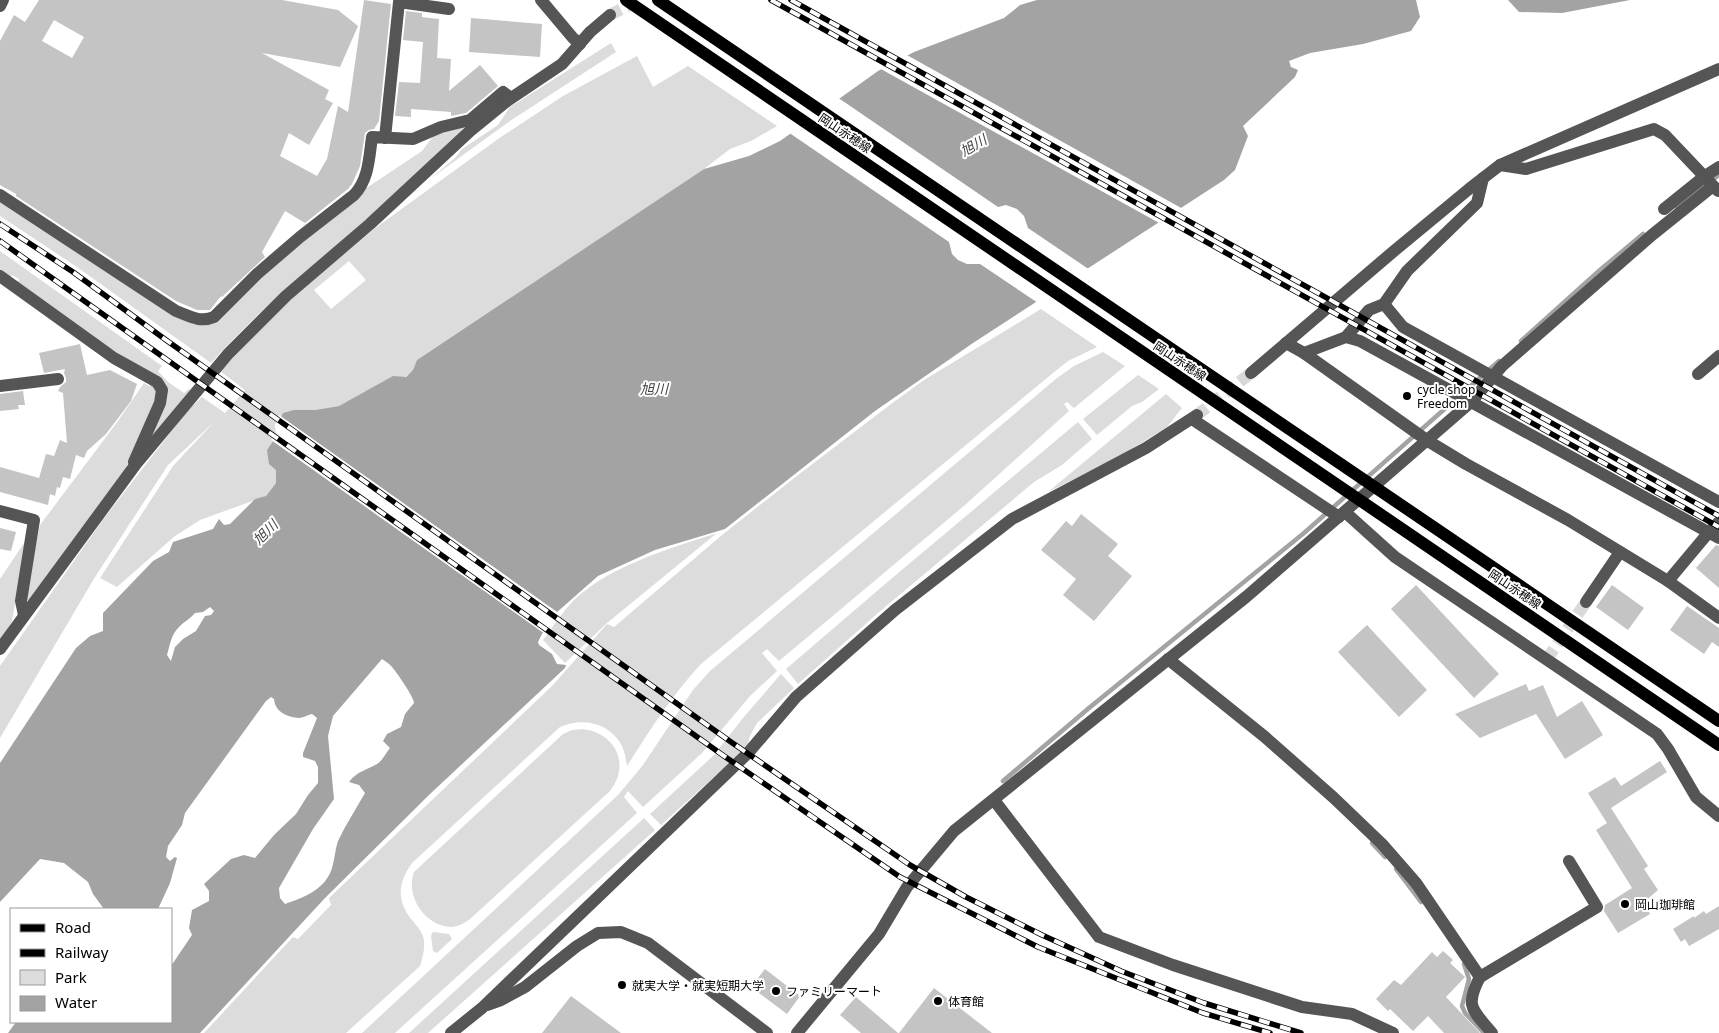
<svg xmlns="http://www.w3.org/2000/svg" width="1719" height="1033" font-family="'Noto Sans','Noto Sans JP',sans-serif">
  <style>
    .green { fill: #dcdcdc; fill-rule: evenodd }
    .water { fill: #a3a3a3; fill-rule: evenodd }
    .pier { fill: #fff }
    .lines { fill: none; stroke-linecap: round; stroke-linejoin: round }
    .stream { stroke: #a3a3a3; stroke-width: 4.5 }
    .building { fill: #c4c4c4; fill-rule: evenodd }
    .minor-tunnel { stroke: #d9d9d9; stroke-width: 12; stroke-dasharray: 12 6; stroke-linecap: butt }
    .minor { stroke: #555; stroke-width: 12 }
    .major { stroke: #000; stroke-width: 12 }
    .rail-casing { stroke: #000; stroke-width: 5.5 }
    .rail { stroke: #fff; stroke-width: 4; stroke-dasharray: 11; stroke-linecap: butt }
    .poi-dot { fill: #000; stroke: #fff; stroke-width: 2 }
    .labels { text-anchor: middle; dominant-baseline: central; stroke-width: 4; stroke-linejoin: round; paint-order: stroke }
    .street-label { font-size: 12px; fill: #000; stroke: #fff }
    .poi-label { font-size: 12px; fill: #000; stroke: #fff; text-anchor: start }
    .water-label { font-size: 14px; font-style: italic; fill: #444; stroke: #fff }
  </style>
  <rect width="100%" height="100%" fill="#fff"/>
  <g class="green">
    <polygon points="611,43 616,52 510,121 430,179 455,158 462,149 498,125 510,107"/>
    <path d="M637,56L653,87L688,66L777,126L751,141L730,149L704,169L417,360L413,371L405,377L361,395L339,406L315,410H294L276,470V483L266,496L200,520L175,536L117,587L100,578L173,466L214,422L168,465L95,577L0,738V666L102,521L188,410L202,397L225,413L245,390L220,371L289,300L374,229L498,139L563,96ZM349,261L366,280L331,309L314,290Z"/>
    <path d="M469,123C434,156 400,190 364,222C312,267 257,311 211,363L77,267L0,216V198L198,323L259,276L365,189L422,151L434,135Z"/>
    <polygon points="0,251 162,366 158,371 168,382 184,393 189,389 192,392 138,456 167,394 156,377 91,336 18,282 19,279 12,275 10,277 0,270"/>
    <path d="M1041,309L1097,347L1068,361L1053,373L701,664C672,695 650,730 627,766C626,759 625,753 622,746C610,723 583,717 560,727L412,863C398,883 396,900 412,920C416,925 420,929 423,936C426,946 423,956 420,966L346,1033H204L293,937L298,939L331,905L329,898L552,686L607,624L614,627L722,535L798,475L891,404L924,380Z"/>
    <polygon points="1103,352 1125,366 1074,408 1067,402 1064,404 1069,411 965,505 779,661 767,649 762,653 777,671 750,696 702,753 643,807 628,791 624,797 637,813 395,1033 362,1033 618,795 643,765 693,690 710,671 1057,378 1074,366"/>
    <polygon points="1138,375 1159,389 1142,402 1132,406 1097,435 1083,419"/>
    <polygon points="144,383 149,386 152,383 158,393 124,473 30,600 26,600 25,597 40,525 118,421"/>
    <polygon points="1166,394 1182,408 1167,427 1117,458 1048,492"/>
    <polygon points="1078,422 1092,439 1062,465 1034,482 878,613 798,684 786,669 891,579"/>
    <path d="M717,533L607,623L565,663L543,640C553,627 562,612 574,600C611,565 669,549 717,533Z"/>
    <polygon points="26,540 12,621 0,642 0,579"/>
    <polygon points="781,674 794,688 757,723 750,736 748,744 726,766 661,825 650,814 714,755 743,718"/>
    <path d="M583,729C615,733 631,764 610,791L470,919C465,923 459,926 452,927C425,927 405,896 414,872L563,734L572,730Z"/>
    <polygon points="644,818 655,830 428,1033 409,1033"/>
    <polygon points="433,932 449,934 452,939 437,953 433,951 431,936"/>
  </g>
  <g class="water">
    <path d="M1037,0H1416L1420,17L1411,31L1363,44L1310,53L1289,61L1291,67L1298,70L1295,77L1243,126L1248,136L1235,170L1224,180L973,343L875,411L725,529L655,550L598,576L556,613L542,634L538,642L539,645L552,654L557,664L566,665L565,668L430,794L325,898L200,1033H8L16,1022H171V966L192,935L189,928L192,910L209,901V891L204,884L231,859L244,855L255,858L274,835L296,814L308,795L318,783V767L315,761L303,757V753L317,718L312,714C307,715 303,718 299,718C287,717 275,712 274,699L271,697L266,701L185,813L182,825L168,846L166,857L170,861L175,857L177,858L170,883L158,909H104L93,894L88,882L64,863L40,859L0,902V763L76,648L90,636L103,631V613L153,561L169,552L173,542L213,529L219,519L224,525L230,524L255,499L266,496L276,483V470L269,464L267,450L278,434L277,426L283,413L294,410H315L339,406L393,376L406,377L413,370L417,360L704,169L749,156L780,141L878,71L914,52L1004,18L1020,5ZM210,607L214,611L211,615L205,616L196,631L183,639L175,647L171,661L167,655C170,645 171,634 180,626C185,621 189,620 195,613L203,612ZM382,659C386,662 390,664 392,667C397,673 414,697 414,703L405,714L401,727L387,734L383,741L390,748C386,753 382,761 377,764C367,770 357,771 349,782L359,785L365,793C356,809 346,824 338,841C335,850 335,858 332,868C326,889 303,898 285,904L280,898L279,888L313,829L334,799L328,736L333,716Z"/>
    <polygon points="1508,0 1630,0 1562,13 1519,12"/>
  </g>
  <g class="pier">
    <polygon points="905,54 1183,209 1161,224 879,68"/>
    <polygon points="837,97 998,207 1006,205 1017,209 1024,216 1028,228 1090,270 1038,303 980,264 967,264 958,260 952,254 949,242 788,132"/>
    <polygon points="279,415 560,614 545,634 271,440 276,434 275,425"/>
  </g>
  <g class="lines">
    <g class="stream">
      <polyline points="1677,207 1719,175"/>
      <polyline points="1521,341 1600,270 1643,234"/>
      <polyline points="1003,781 1089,708 1304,533 1499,361"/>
      <polyline points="1372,843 1385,857"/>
      <polyline points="1396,869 1421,902"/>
      <polyline points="1464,964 1469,979 1462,1006 1465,1013 1484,1033"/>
    </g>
  </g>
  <g class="building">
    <path d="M39,0H282L338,10L358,26L340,67L262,53L329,90L325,99L333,103L309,145L289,133L280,156L317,176L327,159L338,106L348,112L364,0L391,4L379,121L374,129L369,130L365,133L360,166L352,184L348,189L305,223L285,211L262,252L265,257L222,297L221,296L210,310H197L176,301L16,196V194L0,185V41L14,15L25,22ZM54,20L84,37L72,58L42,41Z"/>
    <polygon points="406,11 422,13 422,17 439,19 437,58 451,59 449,91 480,65 498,86 466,113 451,116 451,112 411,109 411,117 395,116 399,82 420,83 423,42 403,40"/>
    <polygon points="471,18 542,24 540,57 469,52"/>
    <polygon points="80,344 87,375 110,370 137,384 131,401 106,434 87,451 84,458 76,455 70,479 63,477 60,488 57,487 55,496 50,494 48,505 0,492 0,467 39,478 46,454 54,456 60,440 67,443 63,393 58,391 60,387 66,382 66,378 64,373 65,369 44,373 39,353"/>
    <polygon points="23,391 25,405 18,405 19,409 0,411 0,394"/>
    <polygon points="1081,514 1118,544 1108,556 1132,576 1094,621 1063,595 1076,579 1041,550 1066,521 1072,526"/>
    <polygon points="0,528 16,532 11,551 0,549"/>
    <polygon points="1716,545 1719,546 1719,588 1696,568"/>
    <polygon points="1416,585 1499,674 1474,698 1391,609"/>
    <polygon points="1612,585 1644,608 1628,630 1596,607"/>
    <polygon points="1687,606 1719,628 1719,647 1712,642 1704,654 1670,630"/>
    <polygon points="1367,625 1427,690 1399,717 1338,652"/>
    <polygon points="1526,684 1529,691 1543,685 1557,717 1582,701 1603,735 1565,759 1536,714 1480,738 1455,714"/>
    <polygon points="1660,761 1667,772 1611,808 1648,866 1644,869 1658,890 1644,902 1650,914 1618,933 1604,911 1605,905 1632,888 1596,830 1607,823 1588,793 1615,777 1621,786"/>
    <polygon points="1719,906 1719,929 1689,946 1685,939 1681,942 1673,929 1694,916 1694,918 1704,911 1706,914"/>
    <polygon points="1443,951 1453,960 1450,963 1465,977 1446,997 1480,1033 1444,1033 1428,1016 1413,1031 1390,1009 1388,1011 1376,999 1394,980 1401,985 1432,952 1437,957"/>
    <polygon points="765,969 800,996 787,1014 751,987"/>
    <polygon points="934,988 992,1033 899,1033"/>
    <polygon points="571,996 598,1016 621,1033 542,1033"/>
    <polygon points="856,997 898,1033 861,1033 840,1015"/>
  </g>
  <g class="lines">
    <g class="minor-tunnel">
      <polyline points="610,15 639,0"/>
      <polyline points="1197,415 1251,373"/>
      <polyline points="1547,659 1586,602"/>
    </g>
    <g class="minor">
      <polyline points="541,0 573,38 580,44"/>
      <polyline points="0,6 3,0"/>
      <polyline points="385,138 399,2 449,9"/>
      <polyline points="1500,165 1526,169 1654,129 1665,135 1718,191"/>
      <path d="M0,195L176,311C189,316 200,323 214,317L257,274L300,237L354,195C369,179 369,158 372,137L413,139L441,127L470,120L503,92L511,98"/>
      <polyline points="1664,209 1705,176 1719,167"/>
      <polyline points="0,276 114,358 157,382 162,390 160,403 134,462"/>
      <polyline points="1384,304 1403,327 1719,502"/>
      <polyline points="1346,337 1360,341 1719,538"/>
      <polyline points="1286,343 1304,353 1428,441 1466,464 1568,520 1668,581 1719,618"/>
      <polyline points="1304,353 1346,337 1369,310 1384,304 1407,271 1477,203 1483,178"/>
      <polyline points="1251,373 1394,251 1469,189 1500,165 1719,69"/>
      <polyline points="1698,374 1719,356"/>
      <polyline points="0,386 58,379"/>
      <polyline points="1192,419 1339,517"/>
      <polyline points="0,511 34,520 21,601 24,615"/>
      <polyline points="1345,512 1395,557 1657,734 1668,749 1696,797 1719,816"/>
      <polyline points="1668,581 1709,532 1719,522"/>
      <polyline points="1586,602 1620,552"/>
      <polyline points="0,649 136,464 228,354 286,296 370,224 470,131 507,101 562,64 590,32 610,15"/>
      <path d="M1168,659L1265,737L1334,798L1382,844L1416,883L1480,977C1464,1007 1473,1010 1492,1033"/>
      <polyline points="994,800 1099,937 1173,965 1302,1007 1352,1014 1393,1033"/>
      <polyline points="1480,977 1597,907 1569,861"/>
      <polyline points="487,1005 501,1000 525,987 577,946 598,933 621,932 648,943 767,1033"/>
      <polyline points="451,1033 482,1008 748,753 796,697 895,610 1012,519 1146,448 1197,415"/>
      <polyline points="797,1033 879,934 907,887 954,831 1246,597 1471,402 1502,366 1652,235 1713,186"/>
    </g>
    <g class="major">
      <polyline points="626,0 1719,745"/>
      <polyline points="658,0 1719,721"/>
    </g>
    <g class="rail-casing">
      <g id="rail">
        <polyline points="771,0 1719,527"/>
        <polyline points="791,0 1719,516"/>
        <polyline points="0,224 73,272 166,340 731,742 910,865 966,897 1042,935 1121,971 1204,1003 1301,1033"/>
        <polyline points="0,241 724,756 900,877 1038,947 1203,1013 1270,1033"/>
      </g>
    </g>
    <use href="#rail" class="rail"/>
  </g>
  <g class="poi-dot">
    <circle cx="1407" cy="396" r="5"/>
    <circle cx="1625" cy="904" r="5"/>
    <circle cx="622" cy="985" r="5"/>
    <circle cx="776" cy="991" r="5"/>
    <circle cx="938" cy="1001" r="5"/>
  </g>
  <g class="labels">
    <g class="street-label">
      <text transform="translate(845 133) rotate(34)">岡山赤穂線</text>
      <text transform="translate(1180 361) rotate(34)">岡山赤穂線</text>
      <text transform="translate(1515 589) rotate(34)">岡山赤穂線</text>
    </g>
    <g class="poi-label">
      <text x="1417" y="389">cycle shop<tspan x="1417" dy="14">Freedom</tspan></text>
      <text x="1635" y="904">岡山珈琲館</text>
      <text x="632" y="985">就実大学・就実短期大学</text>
      <text x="786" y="991">ファミリーマート</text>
      <text x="948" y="1001">体育館</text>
    </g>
    <g class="water-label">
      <text transform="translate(973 145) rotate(-30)">旭川</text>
      <text x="654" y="388">旭川</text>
      <text transform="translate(265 532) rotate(-45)">旭川</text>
    </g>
  </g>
  <rect x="10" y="908" width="162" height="115" fill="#ffffff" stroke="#999999"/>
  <rect x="20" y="924" width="25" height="8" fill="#000000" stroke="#999999"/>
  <text x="55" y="933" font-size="15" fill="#000000">Road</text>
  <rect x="20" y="949" width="25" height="8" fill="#000000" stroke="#999999"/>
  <text x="55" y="958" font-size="15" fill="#000000">Railway</text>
  <rect x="20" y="970" width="25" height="15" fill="#dcdcdc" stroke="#999999"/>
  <text x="55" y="983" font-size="15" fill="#000000">Park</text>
  <rect x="20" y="996" width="25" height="15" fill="#a3a3a3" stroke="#999999"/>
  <text x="55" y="1008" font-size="15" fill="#000000">Water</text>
</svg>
